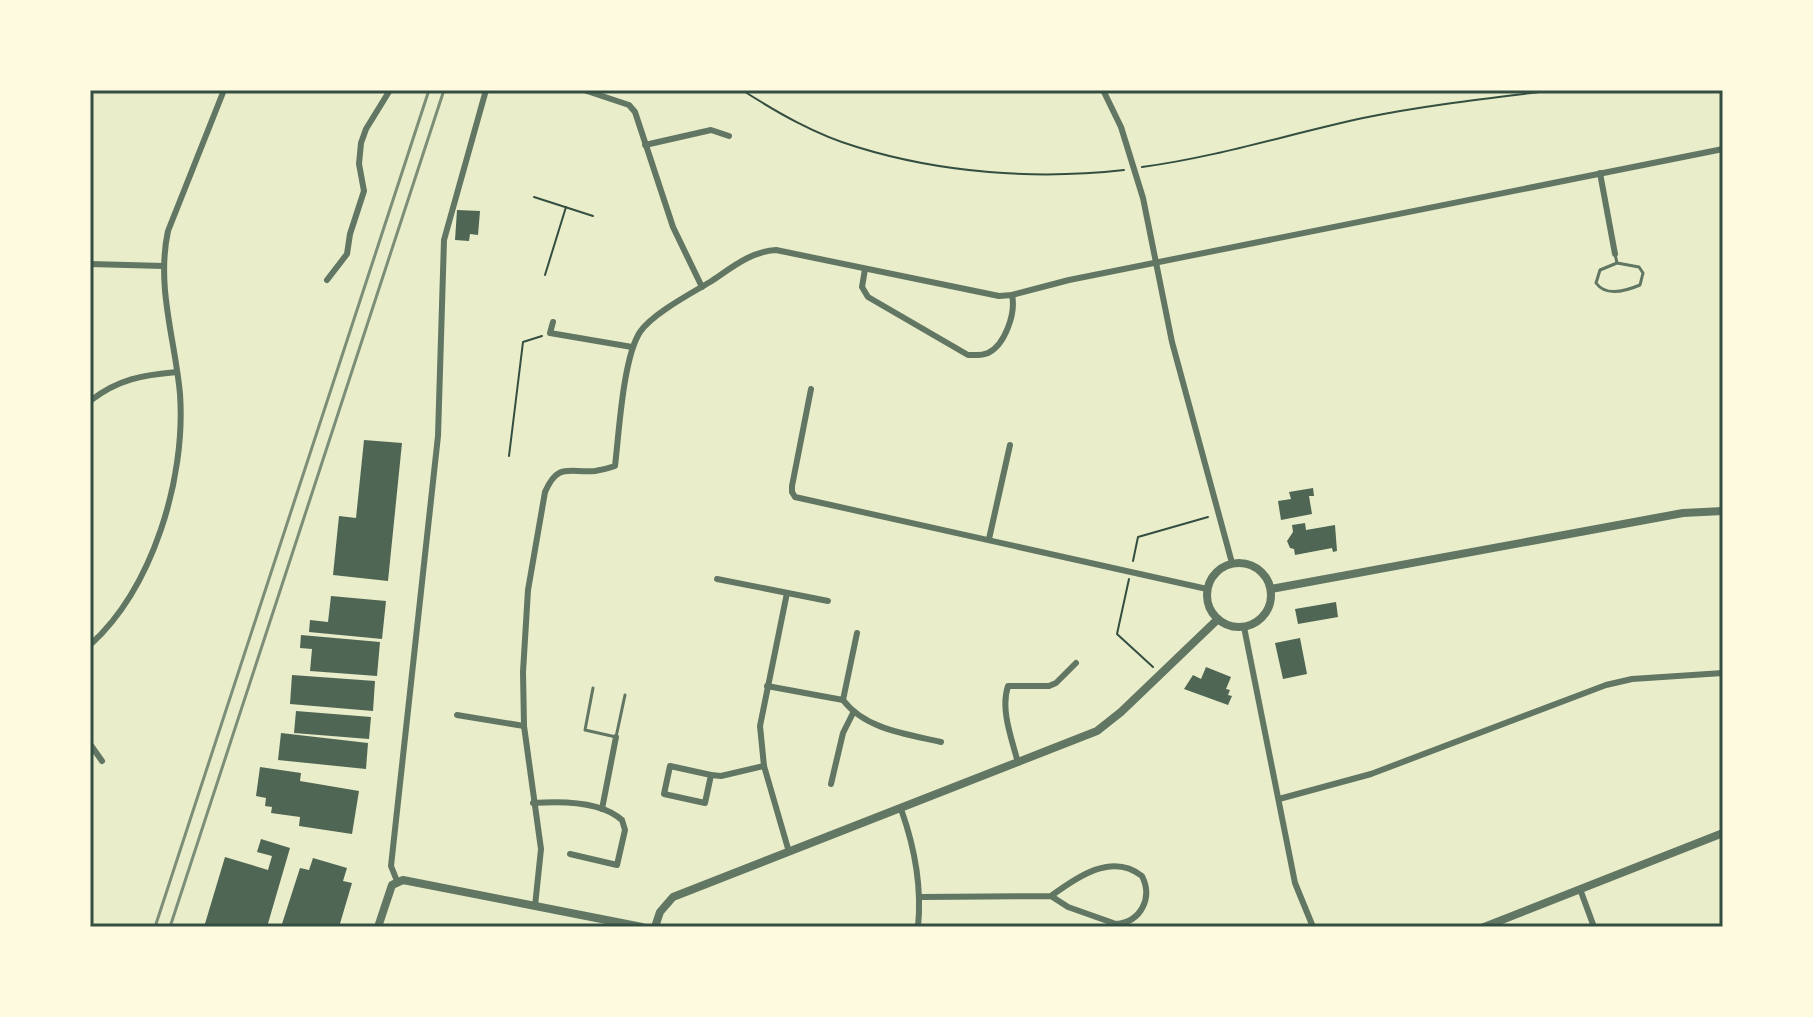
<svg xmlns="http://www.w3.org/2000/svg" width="1813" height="1017" font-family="Barlow,sans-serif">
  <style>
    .building { fill: #4f6655 }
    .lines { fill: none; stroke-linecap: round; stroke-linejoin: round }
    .path { stroke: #344e41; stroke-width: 2 }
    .service { stroke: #617663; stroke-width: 3 }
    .minor { stroke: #617663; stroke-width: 6 }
    .tertiary { stroke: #617663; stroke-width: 8 }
    .rail { stroke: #7c8e77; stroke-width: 3 }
    .neatline { fill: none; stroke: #344e41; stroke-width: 3 }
  </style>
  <rect width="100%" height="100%" fill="#e9edc9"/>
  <g class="building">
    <polygon points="457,210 480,211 478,235 470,234 469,241 455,240"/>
    <polygon points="364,440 402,443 388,581 333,575 339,516 356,518"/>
    <polygon points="1313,488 1314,496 1309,496 1312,514 1281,520 1278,501 1291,499 1289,492"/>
    <polygon points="1305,523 1306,530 1335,525 1337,551 1333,552 1332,548 1295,555 1294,549 1290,548 1287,541 1293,532 1292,525"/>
    <polygon points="331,596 386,601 382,639 309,632 310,620 328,622"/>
    <polygon points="1336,602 1338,617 1298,624 1295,609"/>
    <polygon points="301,635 380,642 377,676 310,671 312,649 300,648"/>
    <polygon points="1300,638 1307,674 1283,679 1275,643"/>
    <polygon points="1206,667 1231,677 1226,689 1230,690 1228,695 1232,696 1228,705 1184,689 1193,675 1201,679"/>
    <polygon points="292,675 375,681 373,711 290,704"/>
    <polygon points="296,711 371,717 369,739 294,733"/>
    <polygon points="281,733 368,743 366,769 278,760"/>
    <polygon points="260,767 301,773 300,781 359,791 352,834 299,826 300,817 271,813 272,807 265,806 266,798 256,796"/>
    <polygon points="261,839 290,848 267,927 204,927 225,857 268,870 272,856 257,852"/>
    <polygon points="313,858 347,868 343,881 352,883 339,927 281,927 300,868 309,870"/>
  </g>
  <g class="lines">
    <g class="path">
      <path d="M742,90C778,113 816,135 857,147C941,173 1036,180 1124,170"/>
      <path d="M1142,167C1217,157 1289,134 1363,118C1426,105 1491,98 1556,90"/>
      <polyline points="534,197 593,216"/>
      <polyline points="545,275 566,207"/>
      <polyline points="509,456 523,342 542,336"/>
      <polyline points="1133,561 1138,537 1208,517"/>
      <polyline points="1129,579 1117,634 1153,667"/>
    </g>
    <g class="service">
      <path d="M1615,254L1617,263L1639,267L1643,273L1640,285C1626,291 1606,297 1596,283L1600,270L1617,263"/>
      <polyline points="593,688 585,730 616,737 625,695"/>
    </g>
    <g class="minor">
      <polyline points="584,90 629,105 635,112 673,227 702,287"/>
      <polyline points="1103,90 1121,127 1143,198 1172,342 1232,563"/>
      <polyline points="645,145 711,130 729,136"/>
      <polyline points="1600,173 1615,254"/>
      <polyline points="90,264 164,266"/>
      <path d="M865,269L862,287L868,297L968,355C975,355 981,356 988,353C1005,345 1016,313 1012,295"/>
      <polyline points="327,280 347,254 350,234 364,191 359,164 361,143 366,129 390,90"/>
      <polyline points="553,322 550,333 632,347"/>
      <polyline points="811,389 792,486 792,492 795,497 1207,589"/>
      <path d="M90,401C118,379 143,375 177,372"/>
      <polyline points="989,539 1010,445"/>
      <polyline points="717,579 828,601"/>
      <polyline points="787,593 760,726 764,766 789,852"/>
      <polyline points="1244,627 1295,883 1313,927"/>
      <path d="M90,645C153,588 186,478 180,394C175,339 156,287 168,231L224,90"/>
      <path d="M767,686L843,700C865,729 906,734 941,742"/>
      <polyline points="843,700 857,633"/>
      <polyline points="457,715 524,726"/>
      <polyline points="90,744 102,761"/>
      <path d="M1018,763C1012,739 1000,710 1008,686H1049L1056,683L1076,663"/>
      <polygon points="670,766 711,775 705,803 664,794"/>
      <polyline points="711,775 721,776 764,766"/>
      <polyline points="831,784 843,733 853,713"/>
      <polyline points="1279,799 1371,774 1606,685 1632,679 1723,673"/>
      <path d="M533,803C560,801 601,801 622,820L625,830L617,865L570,854"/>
      <polyline points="602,809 616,737"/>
      <path d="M901,809C915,848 922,887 918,927"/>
      <polyline points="397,881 391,866 438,436 444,240 486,90"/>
      <polyline points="1580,889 1594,927"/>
      <path d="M921,897L1051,896C1077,877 1112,852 1142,876C1153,898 1141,922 1116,924L1068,907L1051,896"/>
      <path d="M535,906L541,849L524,726L523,672L528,590L545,492C558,462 569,473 595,471C602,470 609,468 615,466C619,433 623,358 640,332C652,314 690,294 710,282C730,269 751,251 776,250L999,296L1012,295L1069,280L1723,149"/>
    </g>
    <g class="tertiary">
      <circle cx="1239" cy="595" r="32"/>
      <polyline points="1271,589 1683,513 1723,511"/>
      <polyline points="378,927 392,885 403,880 642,927"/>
      <polyline points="655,927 660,912 673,897 1097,731 1121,712 1218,619"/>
      <polyline points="1484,927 1723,833"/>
    </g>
    <g class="rail">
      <polyline points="155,927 429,90"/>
      <polyline points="170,927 444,90"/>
    </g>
  </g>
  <rect width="1813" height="1017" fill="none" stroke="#fefae0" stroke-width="184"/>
  <rect x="92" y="92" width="1629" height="833" class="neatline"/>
</svg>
